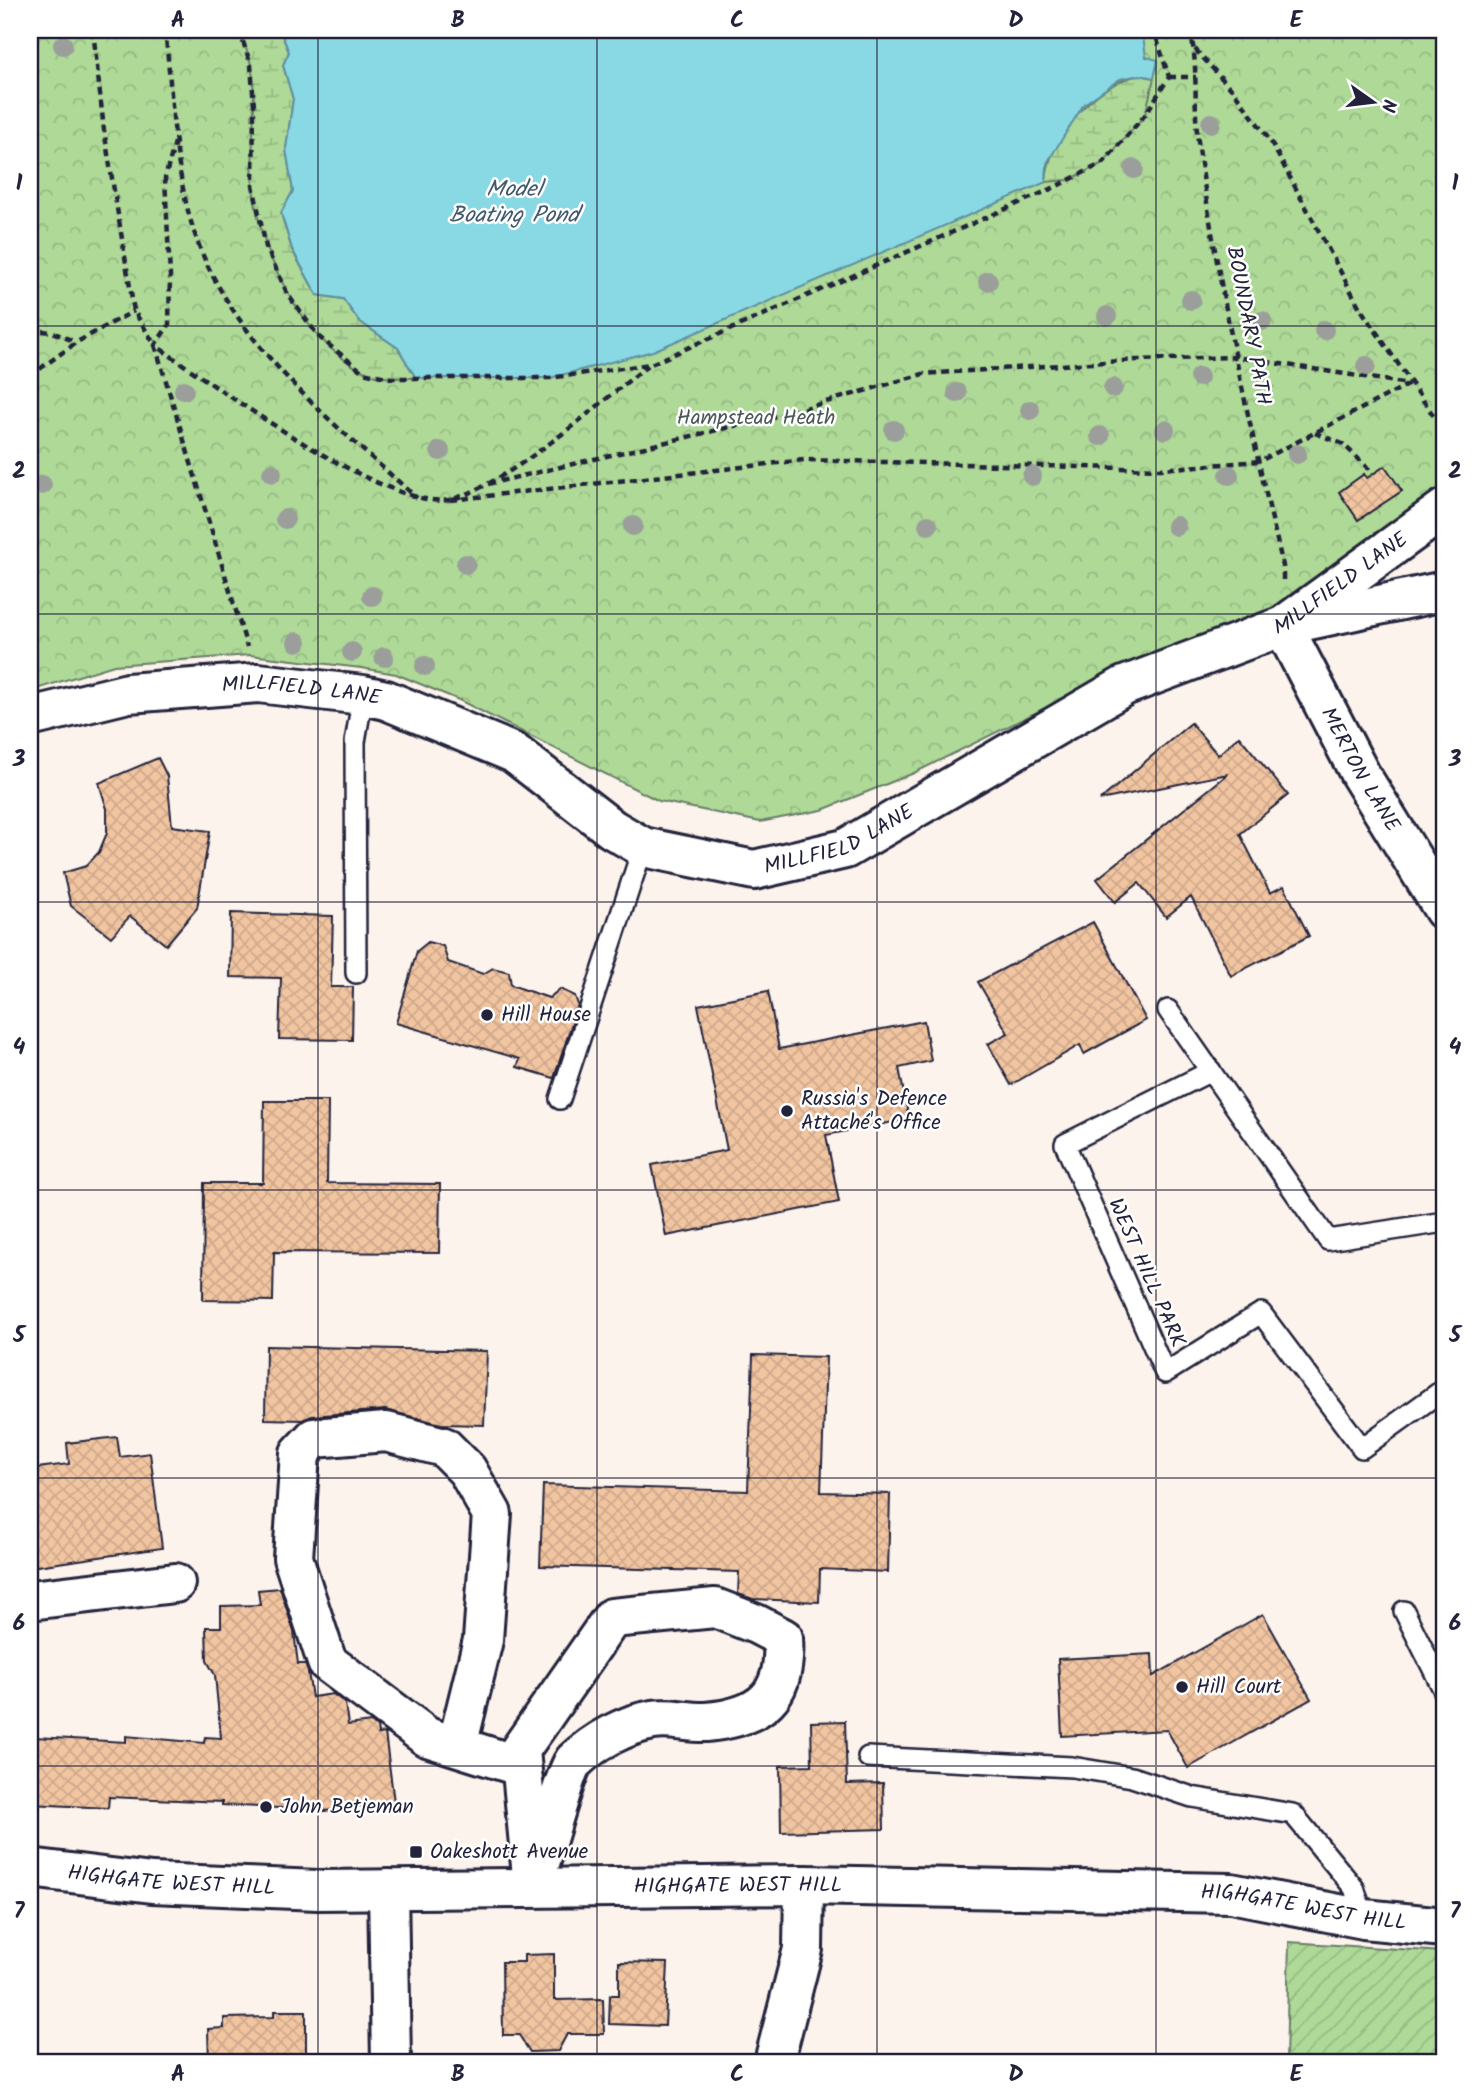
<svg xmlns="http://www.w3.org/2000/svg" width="1474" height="2092" font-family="Kalam,sans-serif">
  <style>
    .forest { fill: url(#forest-crowns); stroke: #687e69; stroke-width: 2 }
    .wetland { fill: url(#wetland-marsh); stroke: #687e69; stroke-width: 2 }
    .garden { fill: url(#garden-furrows); stroke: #687e69; stroke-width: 2 }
    .water { fill: #89d9e4; stroke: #6090a0; stroke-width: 2 }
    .building { fill: url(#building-cross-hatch); stroke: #22223b; stroke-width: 2 }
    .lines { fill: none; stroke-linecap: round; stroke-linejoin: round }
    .lane-casing { stroke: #22223b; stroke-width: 24 }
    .street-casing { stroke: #22223b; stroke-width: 44 }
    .secondary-casing { stroke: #22223b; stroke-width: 44 }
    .path { stroke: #22223b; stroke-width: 4.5; stroke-dasharray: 7 5; stroke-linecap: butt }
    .lane { stroke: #fff; stroke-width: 19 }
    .street { stroke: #fff; stroke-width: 38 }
    .secondary { stroke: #fff; stroke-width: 38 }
    .tree { fill: #9b9e9a }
    .grid { fill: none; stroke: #22223b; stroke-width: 2; stroke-opacity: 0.55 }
    .poi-dot { fill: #22223b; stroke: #fff; stroke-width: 2.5 }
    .labels { text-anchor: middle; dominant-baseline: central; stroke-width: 5; stroke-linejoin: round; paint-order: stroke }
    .street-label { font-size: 21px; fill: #22223b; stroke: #fff }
    .park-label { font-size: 21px; fill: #4c5957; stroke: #fff }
    .poi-label { font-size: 21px; fill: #22223b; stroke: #fff; text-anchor: start }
    .water-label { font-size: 23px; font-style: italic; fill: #41596e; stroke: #fff }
    .neatline { fill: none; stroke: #22223b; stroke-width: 2.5 }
    .grid-label { font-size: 23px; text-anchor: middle; font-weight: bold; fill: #22223b }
  </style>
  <defs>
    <pattern id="forest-crowns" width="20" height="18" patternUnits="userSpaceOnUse" patternTransform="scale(1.75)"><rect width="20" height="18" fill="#aed997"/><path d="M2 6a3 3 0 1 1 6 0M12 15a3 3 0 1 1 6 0" fill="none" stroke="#95ba83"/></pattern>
    <pattern id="wetland-marsh" width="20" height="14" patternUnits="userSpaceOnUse" patternTransform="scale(1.75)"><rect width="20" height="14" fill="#aed997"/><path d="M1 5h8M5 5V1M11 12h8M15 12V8" fill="none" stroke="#95ba83"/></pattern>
    <pattern id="garden-furrows" width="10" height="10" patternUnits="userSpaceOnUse" patternTransform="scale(1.75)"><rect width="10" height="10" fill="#aed997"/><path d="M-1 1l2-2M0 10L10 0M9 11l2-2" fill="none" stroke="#95ba83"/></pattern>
    <pattern id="building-cross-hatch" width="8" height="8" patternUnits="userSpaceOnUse" patternTransform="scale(1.75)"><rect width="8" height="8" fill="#f2c5a1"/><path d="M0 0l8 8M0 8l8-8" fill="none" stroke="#cfa98c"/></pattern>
  </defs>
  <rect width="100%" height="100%" fill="#fcf3ec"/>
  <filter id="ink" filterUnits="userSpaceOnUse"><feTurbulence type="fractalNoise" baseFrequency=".0143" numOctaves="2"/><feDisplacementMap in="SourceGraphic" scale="14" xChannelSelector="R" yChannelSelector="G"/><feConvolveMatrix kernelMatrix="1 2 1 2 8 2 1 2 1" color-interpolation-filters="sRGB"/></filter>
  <g filter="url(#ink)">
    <polygon class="forest" points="30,30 1444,30 1444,509 1283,626 1118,672 914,773 822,810 760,822 659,801 459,700 396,674 361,668 250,655 114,665 30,691"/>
    <g class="wetland">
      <path d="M239,30H280L289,52L283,65L293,99L286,149L293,191L281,213L292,250L317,295L343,299L359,321L398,348L416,378C399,378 378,379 363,371C302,341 257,249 253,184C250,144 258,104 251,65C249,54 243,41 239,30Z"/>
      <path d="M1140,75L1154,78L1145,115L1103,163L1069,180L1046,182C1048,137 1095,83 1140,75Z"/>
    </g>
    <polygon class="garden" points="1289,1942 1444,1952 1444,2062 1286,2062"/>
    <polygon class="water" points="280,30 1142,30 1146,57 1158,60 1154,78 1140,75 1120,79 1084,104 1047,163 1046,182 653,351 550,378 416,378 398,348 359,321 343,299 317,295 292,249 281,213 293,191 286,149 293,99 283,65 289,52"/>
    <g class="building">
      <polygon points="1385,466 1402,491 1358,520 1339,492 1364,474 1367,478"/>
      <polygon points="1191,723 1218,755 1239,736 1288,795 1240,834 1270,893 1284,886 1309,936 1231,976 1191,897 1166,917 1139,883 1115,902 1097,879 1228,774 1100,800"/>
      <polygon points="158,758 167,776 172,826 210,831 197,908 166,945 130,916 111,937 71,906 63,873 86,866 99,852 107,833 107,809 99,783"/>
      <polygon points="231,913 333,916 331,987 353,987 352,1040 279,1039 281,978 230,977"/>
      <polygon points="1093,922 1146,1020 1084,1054 1080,1045 1011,1085 988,1044 1008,1033 978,982"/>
      <polygon points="428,942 443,946 448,962 483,974 493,968 509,972 511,985 549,998 560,989 575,996 578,1005 554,1078 517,1067 520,1059 396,1023 417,951"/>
      <polygon points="768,991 779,1049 924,1021 931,1061 899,1068 909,1119 826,1135 839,1202 666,1236 652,1165 727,1150 698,1005"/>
      <polygon points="264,1101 328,1101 327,1183 440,1184 439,1253 274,1252 273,1301 203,1300 204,1183 263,1183"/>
      <polygon points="266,1346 487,1351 484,1425 441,1424 385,1410 312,1416 303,1420 265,1419"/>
      <polygon points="753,1355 826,1357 821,1492 890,1494 888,1572 820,1569 819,1602 753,1599 738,1594 739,1572 540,1566 543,1485 748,1491"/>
      <polygon points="117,1437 120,1457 150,1453 162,1548 30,1567 30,1469 69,1464 67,1443"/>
      <polygon points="280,1588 294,1632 298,1664 305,1664 308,1672 312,1697 333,1694 345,1703 348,1725 371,1722 377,1727 378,1734 385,1733 394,1802 317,1812 316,1810 222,1805 222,1802 109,1797 108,1808 31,1804 35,1737 126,1742 126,1736 204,1743 205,1737 221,1738 215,1675 207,1661 206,1627 221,1627 221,1606 260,1605 258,1590"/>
      <polygon points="1263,1614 1311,1699 1188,1768 1167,1730 1062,1736 1058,1659 1152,1654 1153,1676"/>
      <polygon points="845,1721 847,1784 883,1783 884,1829 781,1832 780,1766 812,1765 811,1722"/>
      <polygon points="554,1954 554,2000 603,1999 604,2034 567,2034 558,2051 530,2052 519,2035 503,2035 502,1962 524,1962 524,1955"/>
      <polygon points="619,1962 668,1963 665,2026 609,2024 610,1995 619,1995"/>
      <polygon points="274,2011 306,2011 306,2060 209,2062 208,2029 224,2028 224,2018 274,2017"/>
    </g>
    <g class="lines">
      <g class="lane-casing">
        <g id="lane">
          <polyline points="356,973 355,742 363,695"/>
          <polyline points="1168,1010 1328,1240 1444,1222"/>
          <polyline points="1211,1071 1065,1144 1165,1373 1261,1313 1362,1448 1444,1389"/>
          <polyline points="560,1099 643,847"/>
          <polyline points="1404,1611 1444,1691"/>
          <polyline points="868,1757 1072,1767 1132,1777 1192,1797 1293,1814 1354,1888 1364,1919"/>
        </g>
      </g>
      <g class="street-casing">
        <g id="street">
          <polyline points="1295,623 1444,591"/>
          <path id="s1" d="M1283,626L1360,774L1444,910"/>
          <path id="s2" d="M30,717L128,693L258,683L363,695L386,700L514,753L612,829L643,847L754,870L845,849L1124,686L1283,626L1444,509"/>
          <polyline points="30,1600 175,1583"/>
          <path d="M715,1608L756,1624L783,1638C787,1696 762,1717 706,1722C689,1723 670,1717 653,1720C624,1725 595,1741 574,1761C566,1769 539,1868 533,1887L520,1750L612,1618Z"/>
          <polyline points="457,1746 483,1640 492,1514 467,1470 444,1447 386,1432 314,1438 300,1453 293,1558 327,1662 427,1737 519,1766"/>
          <polyline points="388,1889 391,2062"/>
          <polyline points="774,2062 803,1949 804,1885"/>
        </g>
      </g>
      <g class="secondary-casing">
        <g id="secondary">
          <path id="s3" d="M30,1868L152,1883L318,1890L804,1885L1231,1893L1364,1919L1444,1927"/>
        </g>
      </g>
      <g class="path">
        <polyline points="93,30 104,130 134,311 155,345 247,647"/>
        <path d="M165,30C174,106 173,189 205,260C250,358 339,428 417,498"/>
        <polyline points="239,30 251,65 254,106 253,185 266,247 288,295 319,337 363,372 391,378 550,378 651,364 1049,190 1103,163 1145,115 1169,77 1154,30"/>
        <path d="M1190,30C1199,66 1193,104 1198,141C1217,284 1250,427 1283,566V580"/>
        <polyline points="1195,49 1235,93 1271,142 1360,308 1444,431"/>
        <polyline points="1169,77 1196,77"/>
        <path d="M175,142L165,178L170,276L169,325L155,345C208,381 394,517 453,499C513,481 598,404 650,364"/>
        <polyline points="30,330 52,332 76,342"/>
        <polyline points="30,376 77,342 134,311"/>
        <polyline points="1315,433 1343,444 1374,474"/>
        <polyline points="488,484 781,415 923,374 1137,360 1236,357 1409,384"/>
        <polyline points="451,500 804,460 1161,469 1260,461 1409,384"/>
      </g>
      <use href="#lane" class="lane"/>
      <use href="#street" class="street"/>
      <use href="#secondary" class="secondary"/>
    </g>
    <g class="tree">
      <circle cx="63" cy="45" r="10"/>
      <circle cx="1211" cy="123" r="10"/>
      <circle cx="1134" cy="169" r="10"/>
      <circle cx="988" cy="281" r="10"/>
      <circle cx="1191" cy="300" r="10"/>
      <circle cx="1107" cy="316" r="10"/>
      <circle cx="1262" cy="321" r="10"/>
      <circle cx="1324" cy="330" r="10"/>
      <circle cx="1366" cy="366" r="10"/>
      <circle cx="1199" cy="377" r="10"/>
      <circle cx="1113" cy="388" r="10"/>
      <circle cx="184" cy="390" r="10"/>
      <circle cx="957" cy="393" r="10"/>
      <circle cx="1030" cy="410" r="10"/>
      <circle cx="894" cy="430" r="10"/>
      <circle cx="1165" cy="430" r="10"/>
      <circle cx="1100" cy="436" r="10"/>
      <circle cx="440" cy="451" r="10"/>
      <circle cx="1297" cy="454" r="10"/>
      <circle cx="272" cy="473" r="10"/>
      <circle cx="1229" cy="475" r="10"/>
      <circle cx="1032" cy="476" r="10"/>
      <circle cx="42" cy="485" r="10"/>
      <circle cx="285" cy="519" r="10"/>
      <circle cx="928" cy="525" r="10"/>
      <circle cx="633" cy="526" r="10"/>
      <circle cx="1176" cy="526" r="10"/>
      <circle cx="466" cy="564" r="10"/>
      <circle cx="372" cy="596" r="10"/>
      <circle cx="297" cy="642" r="10"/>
      <circle cx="352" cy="652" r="10"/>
      <circle cx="384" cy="657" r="10"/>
      <circle cx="425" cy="666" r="10"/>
    </g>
  </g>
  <path class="grid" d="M318,30V2062M597,30V2062M877,30V2062M1156,30V2062M30,326H1444M30,614H1444M30,902H1444M30,1190H1444M30,1478H1444M30,1766H1444"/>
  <g class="poi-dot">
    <circle cx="487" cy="1015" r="7"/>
    <circle cx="787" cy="1111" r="7"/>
    <circle cx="1182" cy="1687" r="7"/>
    <circle cx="266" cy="1807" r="7"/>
    <rect x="409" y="1845" width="14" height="14" rx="3.5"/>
  </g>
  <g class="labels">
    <g class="street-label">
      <text transform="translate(1248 326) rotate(79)">BOUNDARY PATH</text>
      <text stroke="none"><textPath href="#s2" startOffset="1430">MILLFIELD LANE</textPath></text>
      <text stroke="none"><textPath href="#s2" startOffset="275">MILLFIELD LANE</textPath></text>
      <text stroke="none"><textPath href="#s1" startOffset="163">MERTON LANE</textPath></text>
      <text stroke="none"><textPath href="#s2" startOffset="863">MILLFIELD LANE</textPath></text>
      <text transform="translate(1146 1273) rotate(66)">WEST HILL PARK</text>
      <text stroke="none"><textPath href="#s3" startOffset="142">HIGHGATE WEST HILL</textPath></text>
      <text stroke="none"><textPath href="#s3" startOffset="709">HIGHGATE WEST HILL</textPath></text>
      <text stroke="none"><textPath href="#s3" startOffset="1276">HIGHGATE WEST HILL</textPath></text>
    </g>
    <g class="park-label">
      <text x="756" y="418">Hampstead Heath</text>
    </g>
    <g class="poi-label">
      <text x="501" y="1015">Hill House</text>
      <text x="801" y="1099">Russia's Defence<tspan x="801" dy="24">Attaché's Office</tspan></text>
      <text x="1196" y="1687">Hill Court</text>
      <text x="280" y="1807">John Betjeman</text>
      <text x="430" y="1852">Oakeshott Avenue</text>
    </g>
    <g class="water-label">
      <text x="514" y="190">Model<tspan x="514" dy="26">Boating Pond</tspan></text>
    </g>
  </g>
  <rect width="1474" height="2092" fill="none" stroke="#fff" stroke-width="77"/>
  <g transform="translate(1373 102) rotate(104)" stroke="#ffffff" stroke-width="5" paint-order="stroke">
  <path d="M0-5L12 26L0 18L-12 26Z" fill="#22223b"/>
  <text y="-10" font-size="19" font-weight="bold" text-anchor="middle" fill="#22223b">N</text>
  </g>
  <rect x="38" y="38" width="1398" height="2016" class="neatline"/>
  <g class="grid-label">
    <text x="178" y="27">A</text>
    <text x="458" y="27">B</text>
    <text x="737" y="27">C</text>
    <text x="1016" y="27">D</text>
    <text x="1296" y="27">E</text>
    <text x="19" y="190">1</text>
    <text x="1455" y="190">1</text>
    <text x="19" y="478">2</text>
    <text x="1455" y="478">2</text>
    <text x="19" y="766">3</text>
    <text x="1455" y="766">3</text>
    <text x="19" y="1054">4</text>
    <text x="1455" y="1054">4</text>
    <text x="19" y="1342">5</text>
    <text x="1455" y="1342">5</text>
    <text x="19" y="1630">6</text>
    <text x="1455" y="1630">6</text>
    <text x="19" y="1918">7</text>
    <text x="1455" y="1918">7</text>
    <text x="178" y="2081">A</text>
    <text x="458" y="2081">B</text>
    <text x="737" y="2081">C</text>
    <text x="1016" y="2081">D</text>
    <text x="1296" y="2081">E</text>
  </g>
</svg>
